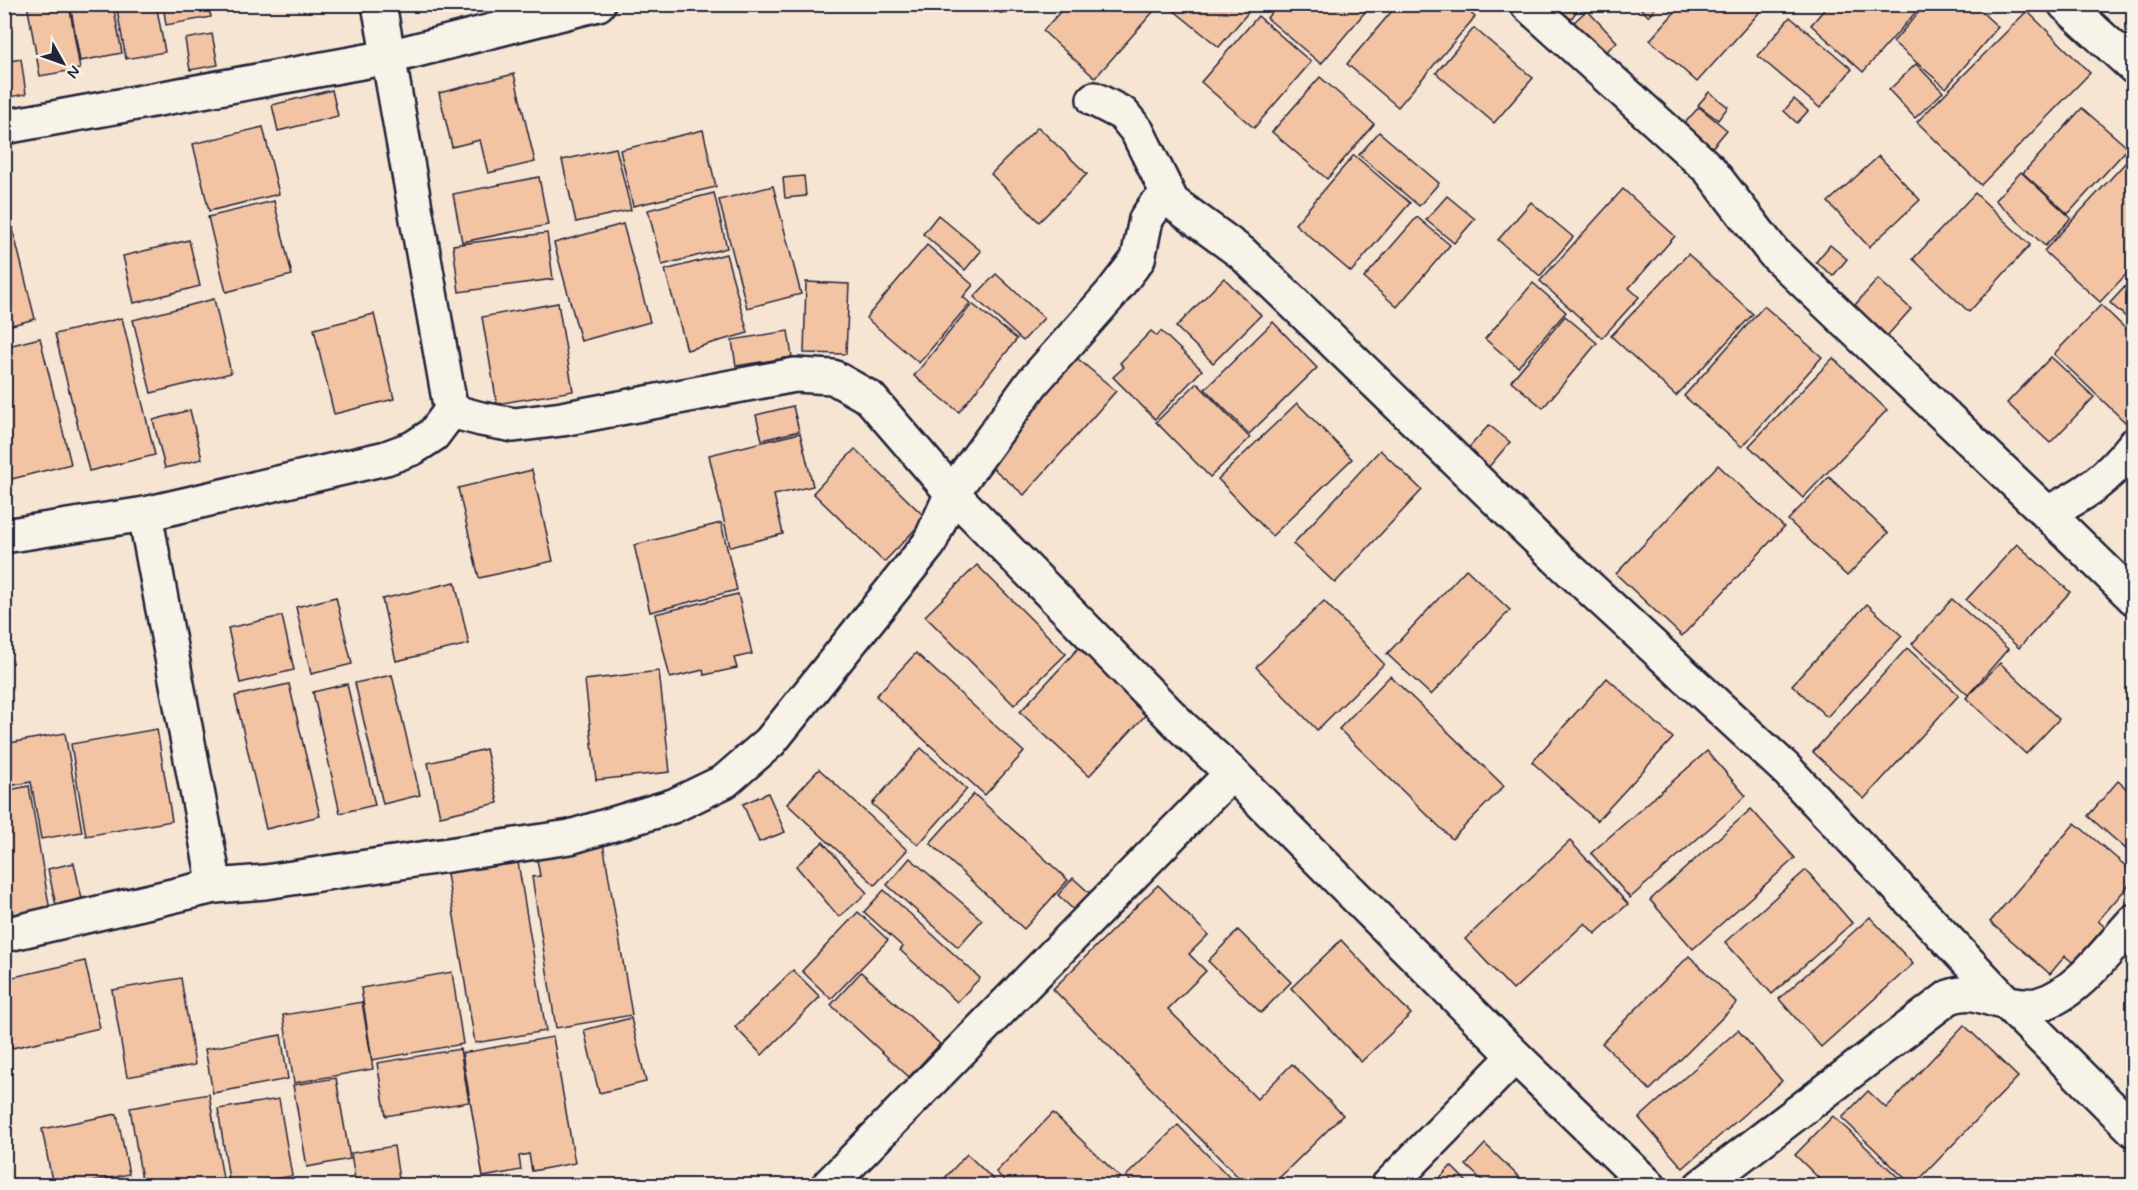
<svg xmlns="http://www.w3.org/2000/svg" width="2138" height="1190" font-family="Mynerve,sans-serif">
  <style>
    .building { fill: #f3c4a3; stroke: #22223b; stroke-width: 1.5 }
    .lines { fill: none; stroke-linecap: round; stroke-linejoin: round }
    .minor-casing { stroke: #22223b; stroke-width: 38 }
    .minor { stroke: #f7f3e8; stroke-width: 33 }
  </style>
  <rect width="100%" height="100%" fill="#f6e5d3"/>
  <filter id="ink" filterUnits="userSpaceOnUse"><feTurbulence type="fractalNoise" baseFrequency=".0167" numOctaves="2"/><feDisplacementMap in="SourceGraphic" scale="12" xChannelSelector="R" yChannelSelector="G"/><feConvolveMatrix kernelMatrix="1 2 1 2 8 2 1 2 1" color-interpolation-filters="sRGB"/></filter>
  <g filter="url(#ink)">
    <g class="building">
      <polygon points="27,4 69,4 80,69 40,76"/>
      <polygon points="70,4 113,4 122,53 80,61"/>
      <polygon points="116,4 156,4 165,52 126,59"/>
      <polygon points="163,4 208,4 211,17 166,25"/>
      <polygon points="428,4 462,4 430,11"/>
      <polygon points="999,4 1046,4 1000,13"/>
      <polygon points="1067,4 1160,4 1095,78 1043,31"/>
      <polygon points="1246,4 1251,9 1219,47 1167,5"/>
      <polygon points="1278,4 1371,4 1371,5 1321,64 1267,18"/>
      <polygon points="1398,4 1460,4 1475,17 1398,107 1347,64"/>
      <polygon points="1562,4 1580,4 1581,5 1571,19 1558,9"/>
      <polygon points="1636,4 1659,4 1648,16"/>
      <polygon points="1682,4 1767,4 1697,82 1650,40"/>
      <polygon points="1829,4 1923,4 1863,72 1811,25"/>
      <polygon points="1926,4 1973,4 1998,27 1946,88 1893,42"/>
      <polygon points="1587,10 1617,42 1601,56 1572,24"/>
      <polygon points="2027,11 2090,73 1981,185 1917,122"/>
      <polygon points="1258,16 1311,62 1254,128 1201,82"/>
      <polygon points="1790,17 1852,69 1820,108 1758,56"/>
      <polygon points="1474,28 1533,78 1494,123 1436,73"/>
      <polygon points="212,34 218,65 190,70 185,39"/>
      <polygon points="21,59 26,94 4,98 4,62"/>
      <polygon points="1916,64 1943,92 1915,118 1889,90"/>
      <polygon points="514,74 535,162 488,173 480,140 452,147 439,93"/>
      <polygon points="1320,77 1374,124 1327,179 1272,132"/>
      <polygon points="332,90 338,116 278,131 272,105"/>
      <polygon points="1709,92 1728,107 1718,120 1698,105"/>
      <polygon points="1794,99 1808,111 1797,123 1784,111"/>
      <polygon points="1699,107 1727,130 1704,157 1676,133"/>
      <polygon points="2082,108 2128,148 2068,214 2023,173"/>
      <polygon points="263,127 279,194 209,211 193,144"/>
      <polygon points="1038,127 1087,174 1039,222 991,174"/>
      <polygon points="703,130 716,187 633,206 620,150"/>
      <polygon points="1379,132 1439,183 1419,206 1359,155"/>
      <polygon points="616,148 631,210 576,222 562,160"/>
      <polygon points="1354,155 1410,203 1351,272 1295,224"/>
      <polygon points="1879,156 1920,200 1869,247 1828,202"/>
      <polygon points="2126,162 2134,169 2134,266 2100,302 2044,251"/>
      <polygon points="2021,172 2071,218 2045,246 1995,200"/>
      <polygon points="804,176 806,196 785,198 783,178"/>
      <polygon points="539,177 548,225 462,242 453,194"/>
      <polygon points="773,186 801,294 747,308 719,200"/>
      <polygon points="1623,189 1675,236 1629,288 1639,297 1602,338 1540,281"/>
      <polygon points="714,193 727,248 662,265 648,210"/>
      <polygon points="1975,193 2030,245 1969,312 1913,259"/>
      <polygon points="4,194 35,319 4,327"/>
      <polygon points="1447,196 1475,219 1454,243 1426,220"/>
      <polygon points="274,201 292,275 226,292 208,217"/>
      <polygon points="1531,202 1573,237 1540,276 1498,240"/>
      <polygon points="938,215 981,251 965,270 923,234"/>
      <polygon points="1417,217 1450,245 1397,307 1364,278"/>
      <polygon points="623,224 650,322 581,341 554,243"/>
      <polygon points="547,233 553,279 459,292 453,245"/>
      <polygon points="189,240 200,286 134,303 123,256"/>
      <polygon points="927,245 973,285 963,297 970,303 919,363 866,318"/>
      <polygon points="1830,245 1847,259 1833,276 1816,262"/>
      <polygon points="726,254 748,333 687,350 665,270"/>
      <polygon points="1688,254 1753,314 1676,396 1611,336"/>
      <polygon points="996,274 1044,318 1023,341 974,297"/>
      <polygon points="2134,277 2134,324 2110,303"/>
      <polygon points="1224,278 1261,315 1213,363 1176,327"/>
      <polygon points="1878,279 1911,309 1887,336 1854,306"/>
      <polygon points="806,282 849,284 846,354 804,353"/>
      <polygon points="1533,283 1566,312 1518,367 1485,339"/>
      <polygon points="214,299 231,373 151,393 133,320"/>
      <polygon points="558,303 573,391 497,404 482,317"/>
      <polygon points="972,304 1017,339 959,412 914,376"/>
      <polygon points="2101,305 2134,337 2134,413 2125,422 2054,354"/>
      <polygon points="1764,306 1822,357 1742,447 1684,396"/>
      <polygon points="374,314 394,399 334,414 314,329"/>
      <polygon points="1565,316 1597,343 1543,408 1511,381"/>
      <polygon points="122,318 155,455 89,471 55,334"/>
      <polygon points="1273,322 1317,368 1249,434 1205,389"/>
      <polygon points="788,331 792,357 736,366 732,340"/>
      <polygon points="1151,331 1157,336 1161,331 1202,370 1155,419 1113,377 1124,367 1120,363"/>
      <polygon points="40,338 71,464 4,481 4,347"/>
      <polygon points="1071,353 1116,391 1024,495 980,457"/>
      <polygon points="2051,357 2094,397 2050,443 2007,403"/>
      <polygon points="1833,358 1887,410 1803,498 1749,446"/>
      <polygon points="1197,383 1250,438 1210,477 1156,422"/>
      <polygon points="1297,403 1352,459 1272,536 1218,479"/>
      <polygon points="793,406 799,431 762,440 756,415"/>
      <polygon points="190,410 202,459 165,468 153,420"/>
      <polygon points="1489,425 1510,442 1487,469 1466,451"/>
      <polygon points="800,433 813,486 774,495 783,534 730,547 709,455"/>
      <polygon points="855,449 926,518 884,562 813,493"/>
      <polygon points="1380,450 1422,490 1335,583 1293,544"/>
      <polygon points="1718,465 1784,527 1682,636 1616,574"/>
      <polygon points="532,470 553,561 479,578 458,488"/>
      <polygon points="1829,477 1888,533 1847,576 1788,520"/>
      <polygon points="721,523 737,590 650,612 634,545"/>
      <polygon points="2017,544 2070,592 2019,648 1966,600"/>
      <polygon points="977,565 1066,654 1014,705 925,616"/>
      <polygon points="1466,569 1510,610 1431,695 1387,654"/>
      <polygon points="455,582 469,644 396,661 382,599"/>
      <polygon points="738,594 752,654 734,658 737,668 704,675 703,670 670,678 655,614"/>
      <polygon points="336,597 352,664 311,674 296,607"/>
      <polygon points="1952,599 2008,649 1968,695 1912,644"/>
      <polygon points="1324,601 1384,664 1317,730 1256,667"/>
      <polygon points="1867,604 1902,636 1827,717 1792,685"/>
      <polygon points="282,616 294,670 240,683 228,628"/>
      <polygon points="1083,643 1153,707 1089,776 1020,712"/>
      <polygon points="1907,648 1959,695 1864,799 1813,752"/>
      <polygon points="916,653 1024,752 985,795 876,696"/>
      <polygon points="2000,663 2059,719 2026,754 1966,698"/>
      <polygon points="659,671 670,772 596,780 585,680"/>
      <polygon points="392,675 420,795 383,804 355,683"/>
      <polygon points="1390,676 1504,786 1452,839 1339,729"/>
      <polygon points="1607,678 1673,738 1597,821 1532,762"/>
      <polygon points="289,684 320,816 266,829 235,696"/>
      <polygon points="347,684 375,805 340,813 313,692"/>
      <polygon points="157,729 172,821 86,836 71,744"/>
      <polygon points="65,733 82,832 41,839 31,782 4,787 4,744"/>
      <polygon points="921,748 967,789 918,845 872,804"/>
      <polygon points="486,749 498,803 440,816 428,763"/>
      <polygon points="1707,751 1746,796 1630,898 1591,853"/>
      <polygon points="819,769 907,850 875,885 787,804"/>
      <polygon points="2118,781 2130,792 2134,788 2134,856 2088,816"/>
      <polygon points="29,786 50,911 13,918 4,867 4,791"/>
      <polygon points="768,793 785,832 759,842 743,804"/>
      <polygon points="974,794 1068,880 1024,929 930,843"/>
      <polygon points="1751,809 1795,858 1693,949 1650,900"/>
      <polygon points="2075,823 2134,873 2134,879 2098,921 2107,929 2076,965 2065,956 2050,974 1990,922"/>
      <polygon points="602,837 632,1015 556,1028 532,877 540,876 535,848"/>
      <polygon points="1570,841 1628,904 1595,934 1585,923 1513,990 1465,939"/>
      <polygon points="823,842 867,893 839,917 796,866"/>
      <polygon points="516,850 546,1031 475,1043 445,862"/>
      <polygon points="910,858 982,920 958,947 887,885"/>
      <polygon points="74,863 83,903 57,910 48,869"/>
      <polygon points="1806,870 1852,923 1772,994 1725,942"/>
      <polygon points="1073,878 1096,899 1080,916 1058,895"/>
      <polygon points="1158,885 1208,935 1189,954 1206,971 1168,1009 1257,1099 1292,1064 1343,1115 1271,1186 1247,1186 1053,989"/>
      <polygon points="884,890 980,978 957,1002 900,950 903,947 864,912"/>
      <polygon points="858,912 888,940 831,999 802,971"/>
      <polygon points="1870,917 1913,964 1821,1047 1779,999"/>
      <polygon points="1238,930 1291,982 1261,1013 1208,961"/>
      <polygon points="1341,940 1411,1014 1361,1062 1291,988"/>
      <polygon points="1689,956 1737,1003 1650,1090 1602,1043"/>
      <polygon points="85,961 100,1028 12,1048 4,1015 4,979"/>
      <polygon points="793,970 820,997 762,1055 735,1027"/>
      <polygon points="452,972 463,1044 372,1060 361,988"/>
      <polygon points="861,972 940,1044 909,1077 831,1005"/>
      <polygon points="181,978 195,1065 127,1077 112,990"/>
      <polygon points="362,1002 373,1069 294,1083 283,1015"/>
      <polygon points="631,1018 646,1082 599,1093 584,1030"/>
      <polygon points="1964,1025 2018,1077 1913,1186 1842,1118 1868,1091 1886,1108"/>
      <polygon points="1738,1030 1782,1081 1683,1168 1639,1118"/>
      <polygon points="281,1035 288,1079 213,1093 205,1049"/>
      <polygon points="553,1037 575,1163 532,1171 529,1154 519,1156 521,1170 483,1177 462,1053"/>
      <polygon points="460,1049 469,1102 386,1116 377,1063"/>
      <polygon points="336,1078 350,1159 307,1167 293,1085"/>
      <polygon points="209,1094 224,1185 143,1186 130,1108"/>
      <polygon points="279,1099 292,1176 230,1186 218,1109"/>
      <polygon points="1053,1113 1120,1177 1112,1186 1010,1186 996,1172"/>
      <polygon points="117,1114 129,1174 75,1186 53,1186 42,1129"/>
      <polygon points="1833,1116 1902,1181 1898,1186 1827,1186 1795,1155"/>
      <polygon points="1178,1125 1235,1183 1233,1186 1135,1186 1126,1176"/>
      <polygon points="1485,1144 1523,1181 1518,1186 1488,1186 1466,1165"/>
      <polygon points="394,1146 400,1186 356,1186 351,1153"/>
      <polygon points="967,1154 1000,1186 946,1186 942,1181"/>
      <polygon points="1451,1166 1471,1186 1432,1186"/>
    </g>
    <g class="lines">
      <g class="minor-casing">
        <g id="minor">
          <polyline points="1527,4 1709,169 1773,252 2047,513 2134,598"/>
          <polyline points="2065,4 2134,67"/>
          <polyline points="1094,99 1123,114 1137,131 1172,202 1242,253 1556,557 1786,769 2006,1002 2134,1130"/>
          <polyline points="4,127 389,57 598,4"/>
          <polyline points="451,411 481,419 514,425 562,419 795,375 833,377 870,398 952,493 1183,728 1232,773 1515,1056 1649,1186"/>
          <path d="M2047,513C2086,494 2107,479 2134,445"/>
          <polyline points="145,514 215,886"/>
          <polyline points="4,536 145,514 386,458 413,448 433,435 451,411 379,4"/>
          <polyline points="4,935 215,886 265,882 570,837 673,806 725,781 770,742 929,544 952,493 1032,383 1111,294 1138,259 1146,219 1155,206 1163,201 1172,202"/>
          <polyline points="828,1186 1232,773"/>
          <polyline points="1388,1186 1515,1056"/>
          <path d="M1701,1186L1949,997C1976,988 1983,999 2008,1003C2017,1004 2032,1007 2040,1004C2077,994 2108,949 2134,921"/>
        </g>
      </g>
      <use href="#minor" class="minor"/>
    </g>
  </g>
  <rect width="2138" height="1190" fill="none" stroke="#f7f3e8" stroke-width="24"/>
  <rect x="12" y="12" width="2114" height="1166" fill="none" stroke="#22223b" stroke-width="2" filter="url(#ink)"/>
  <g transform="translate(63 63) rotate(130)" stroke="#f7f3e8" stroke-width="4.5" paint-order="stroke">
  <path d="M0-4.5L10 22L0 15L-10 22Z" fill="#22223b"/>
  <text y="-9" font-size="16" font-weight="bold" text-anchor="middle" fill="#22223b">N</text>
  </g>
</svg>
